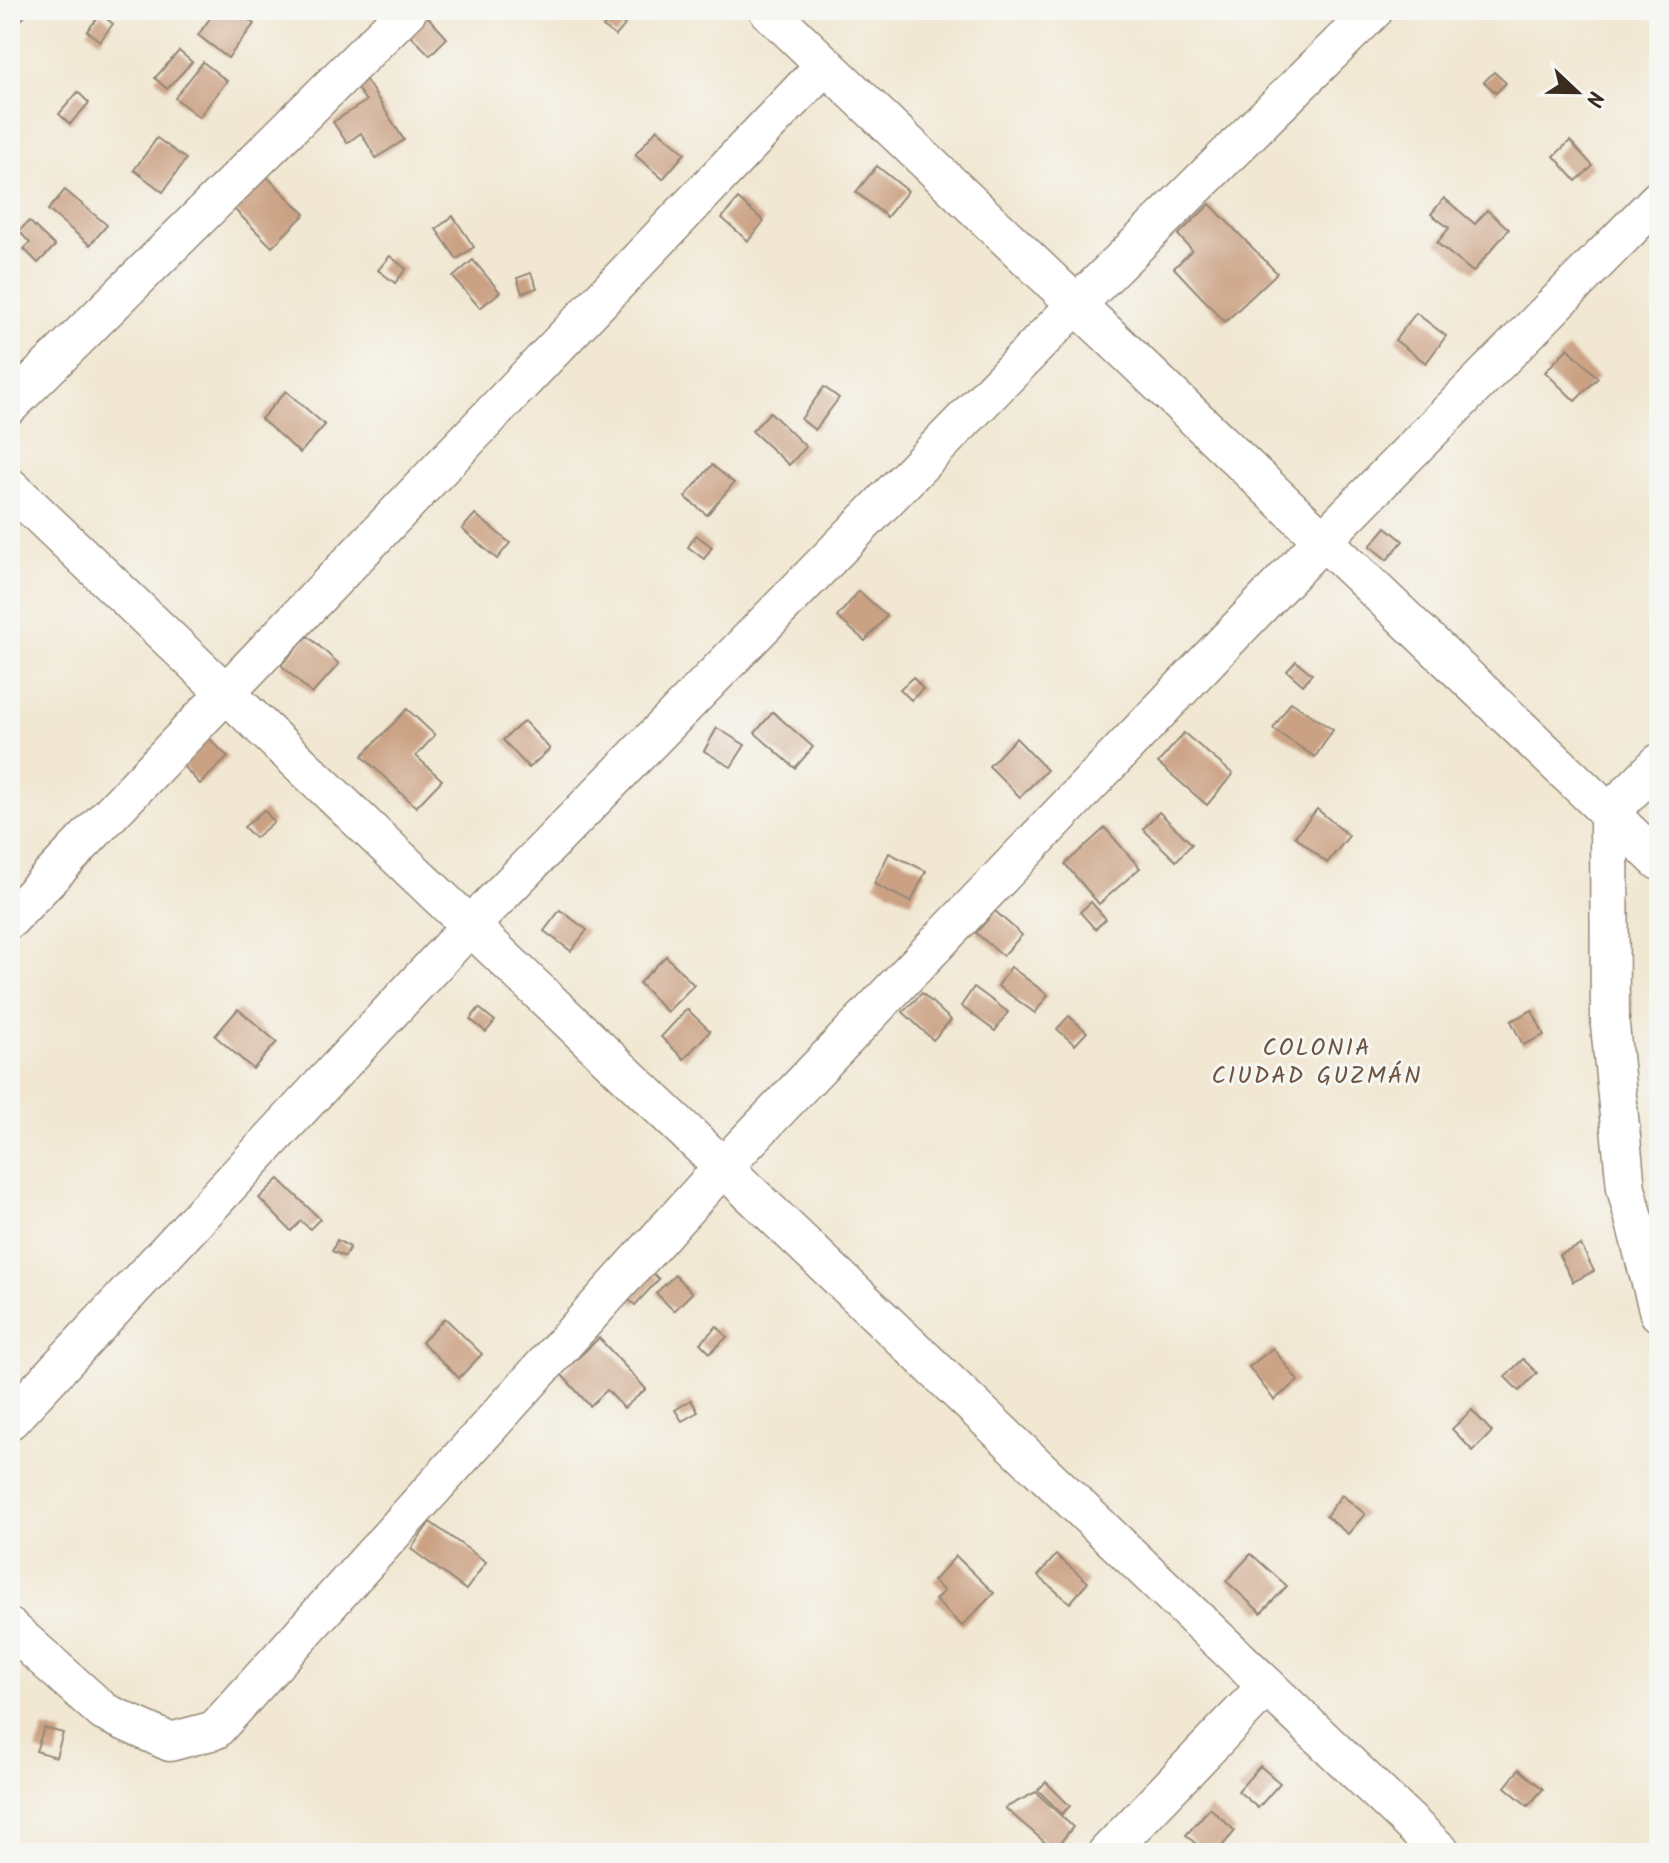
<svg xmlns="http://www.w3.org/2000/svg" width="1669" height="1863" font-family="Kalam,sans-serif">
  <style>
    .building { fill: #cba183 }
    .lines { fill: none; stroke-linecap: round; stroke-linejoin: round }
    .street-casing { stroke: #968878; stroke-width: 41 }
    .street { stroke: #fff; stroke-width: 38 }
    .labels { text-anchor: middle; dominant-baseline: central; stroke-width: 6; stroke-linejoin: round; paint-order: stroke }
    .neighbourhood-label { font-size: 24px; letter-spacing: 2px; fill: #6d5441; stroke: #f6f6f2 }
  </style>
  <rect width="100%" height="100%" fill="#f6f6f2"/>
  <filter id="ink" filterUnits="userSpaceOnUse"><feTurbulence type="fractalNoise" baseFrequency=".0125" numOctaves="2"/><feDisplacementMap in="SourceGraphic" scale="16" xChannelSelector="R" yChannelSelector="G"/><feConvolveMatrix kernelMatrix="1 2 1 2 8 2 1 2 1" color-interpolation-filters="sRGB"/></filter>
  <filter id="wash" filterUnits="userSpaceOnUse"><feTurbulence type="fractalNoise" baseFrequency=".006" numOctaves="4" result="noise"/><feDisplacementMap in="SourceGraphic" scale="32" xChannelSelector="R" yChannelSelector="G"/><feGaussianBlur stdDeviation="1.8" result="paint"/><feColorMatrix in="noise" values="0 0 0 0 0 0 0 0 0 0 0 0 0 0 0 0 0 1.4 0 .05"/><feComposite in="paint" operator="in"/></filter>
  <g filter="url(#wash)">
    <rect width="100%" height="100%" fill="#f1e7d2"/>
    <g id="blocks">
      <g class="building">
        <polygon points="10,10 20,10 25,16 10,31"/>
        <polygon points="216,10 235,10 254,24 228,58 198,35"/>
        <polygon points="101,14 113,24 100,41 87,31"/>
        <polygon points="426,15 447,38 430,55 408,33"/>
        <polygon points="611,15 625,25 616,36 603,27"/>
        <polygon points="179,51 192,62 167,89 155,78"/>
        <polygon points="203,62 227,81 199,117 175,98"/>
        <polygon points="1494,72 1506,83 1496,93 1484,82"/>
        <polygon points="366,80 404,140 376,158 361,133 347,143 333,122 366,101 356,87"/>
        <polygon points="78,92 89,103 70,124 59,114"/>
        <polygon points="657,129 685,153 663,179 635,155"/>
        <polygon points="157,138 186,159 163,192 134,170"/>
        <polygon points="1570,141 1593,166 1576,181 1554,156"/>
        <polygon points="256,166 305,214 272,247 224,199"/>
        <polygon points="877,166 908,191 887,217 856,192"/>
        <polygon points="65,190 107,225 90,245 48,210"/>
        <polygon points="1444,198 1475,224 1487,210 1509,229 1473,272 1437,243 1449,228 1431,214"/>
        <polygon points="738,199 764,221 748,241 722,218"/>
        <polygon points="1210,204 1277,273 1225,322 1174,268 1192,250 1178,235"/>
        <polygon points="453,216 474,247 457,259 436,229"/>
        <polygon points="29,221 55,246 38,263 24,249 30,243 19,231"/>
        <polygon points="390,256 406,269 395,283 378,270"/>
        <polygon points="473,260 500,292 480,308 453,277"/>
        <polygon points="531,273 537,288 522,293 517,278"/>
        <polygon points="1416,313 1446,336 1426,363 1395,340"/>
        <polygon points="1568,348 1598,378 1575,401 1545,372"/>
        <polygon points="824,387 839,398 815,430 801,419"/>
        <polygon points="286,391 325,425 300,453 261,419"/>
        <polygon points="770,412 806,447 789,465 752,431"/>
        <polygon points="712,465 734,483 707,515 685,497"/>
        <polygon points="475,514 510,543 497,559 462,529"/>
        <polygon points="1386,527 1403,541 1387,560 1370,546"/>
        <polygon points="696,535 712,547 704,559 688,547"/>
        <polygon points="859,591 887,616 865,641 837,617"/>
        <polygon points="308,636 339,664 312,694 281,665"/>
        <polygon points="1296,661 1312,674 1303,685 1287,671"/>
        <polygon points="913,677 923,689 911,700 900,689"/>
        <polygon points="1291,702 1333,730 1315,757 1273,729"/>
        <polygon points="407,709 435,735 416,756 442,780 416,807 362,756"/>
        <polygon points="773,712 813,747 795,768 755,733"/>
        <polygon points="524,721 550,749 529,768 503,740"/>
        <polygon points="717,728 745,745 731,767 704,751"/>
        <polygon points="1184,733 1233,774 1207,805 1158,763"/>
        <polygon points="206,735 228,757 200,784 179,762"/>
        <polygon points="1016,738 1047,770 1020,797 989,766"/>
        <polygon points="1317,809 1349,836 1327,863 1295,836"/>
        <polygon points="264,810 274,822 255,838 244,827"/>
        <polygon points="1159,812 1192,844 1176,861 1143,829"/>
        <polygon points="1105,828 1140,868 1099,904 1065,864"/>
        <polygon points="889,853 926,871 911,902 874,884"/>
        <polygon points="1091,902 1106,919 1095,929 1080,912"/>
        <polygon points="560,910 587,930 571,951 544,931"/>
        <polygon points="995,911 1022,935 1003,956 976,933"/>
        <polygon points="666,956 694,985 667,1012 639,983"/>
        <polygon points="1011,967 1048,995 1035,1013 998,986"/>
        <polygon points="974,987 1008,1012 995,1031 961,1006"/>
        <polygon points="922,993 951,1020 933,1040 903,1012"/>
        <polygon points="479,1008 495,1021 486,1032 470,1019"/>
        <polygon points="238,1009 277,1042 253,1069 215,1036"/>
        <polygon points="687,1009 710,1031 684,1059 661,1037"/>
        <polygon points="1532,1010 1544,1035 1523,1045 1511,1021"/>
        <polygon points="1069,1016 1087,1032 1075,1045 1057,1029"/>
        <polygon points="279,1179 320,1219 310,1229 301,1221 291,1231 259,1198"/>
        <polygon points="337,1240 350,1247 345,1257 332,1251"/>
        <polygon points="1581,1245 1594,1271 1573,1282 1559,1255"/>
        <polygon points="644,1265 659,1279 635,1305 620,1292"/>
        <polygon points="675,1275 692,1293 674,1311 656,1293"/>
        <polygon points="445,1318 482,1354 459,1378 422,1342"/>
        <polygon points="717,1326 727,1337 710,1353 700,1343"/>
        <polygon points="599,1338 646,1389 624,1408 607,1390 590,1406 561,1374"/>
        <polygon points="1273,1348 1298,1381 1274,1400 1249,1367"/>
        <polygon points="1523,1359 1537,1373 1519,1391 1505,1377"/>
        <polygon points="691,1400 698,1412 682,1421 675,1410"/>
        <polygon points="1472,1410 1492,1432 1473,1451 1452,1429"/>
        <polygon points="1342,1495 1365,1514 1348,1534 1326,1516"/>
        <polygon points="430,1522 486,1562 466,1590 411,1549"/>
        <polygon points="1251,1554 1287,1586 1261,1613 1226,1581"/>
        <polygon points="1056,1555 1088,1582 1070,1603 1038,1576"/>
        <polygon points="956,1556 994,1593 962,1626 935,1600 944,1591 933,1581"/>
        <polygon points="44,1728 63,1733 56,1757 36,1751"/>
        <polygon points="1260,1766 1280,1783 1258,1808 1238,1791"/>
        <polygon points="1519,1769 1543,1789 1528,1806 1505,1787"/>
        <polygon points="1046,1782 1070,1806 1062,1814 1038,1790"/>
        <polygon points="1036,1792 1073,1827 1054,1850 1005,1808"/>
        <polygon points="1210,1808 1235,1831 1216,1853 1206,1853 1186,1835"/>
      </g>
    </g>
  </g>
  <g filter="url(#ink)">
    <use href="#blocks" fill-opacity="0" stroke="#968878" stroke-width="2"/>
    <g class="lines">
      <g class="street-casing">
        <g id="street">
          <polyline points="768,10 1659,861"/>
          <polyline points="10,405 408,10"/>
          <polyline points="10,487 1442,1853"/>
          <polyline points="1659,763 1609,813 1610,1025 1626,1188 1659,1313"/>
          <polyline points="10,919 825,65"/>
          <polyline points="10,1420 472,924 1076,305 1374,10"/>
          <polyline points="10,1628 104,1712 170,1742 215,1730 723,1167 1323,540 1659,199"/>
          <polyline points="1107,1853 1267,1686"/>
        </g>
      </g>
      <use href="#street" class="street"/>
    </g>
  </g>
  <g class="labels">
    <g class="neighbourhood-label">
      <text x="1317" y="1048">COLONIA<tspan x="1317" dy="28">CIUDAD GUZMÁN</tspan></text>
    </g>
  </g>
  <rect width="1669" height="1863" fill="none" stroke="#f6f6f2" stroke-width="40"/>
  <g transform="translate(1577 92) rotate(112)" stroke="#f6f6f2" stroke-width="6" paint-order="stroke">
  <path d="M0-6L14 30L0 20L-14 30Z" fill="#3b2a1e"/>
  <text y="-12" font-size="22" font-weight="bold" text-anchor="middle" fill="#3b2a1e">N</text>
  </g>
</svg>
